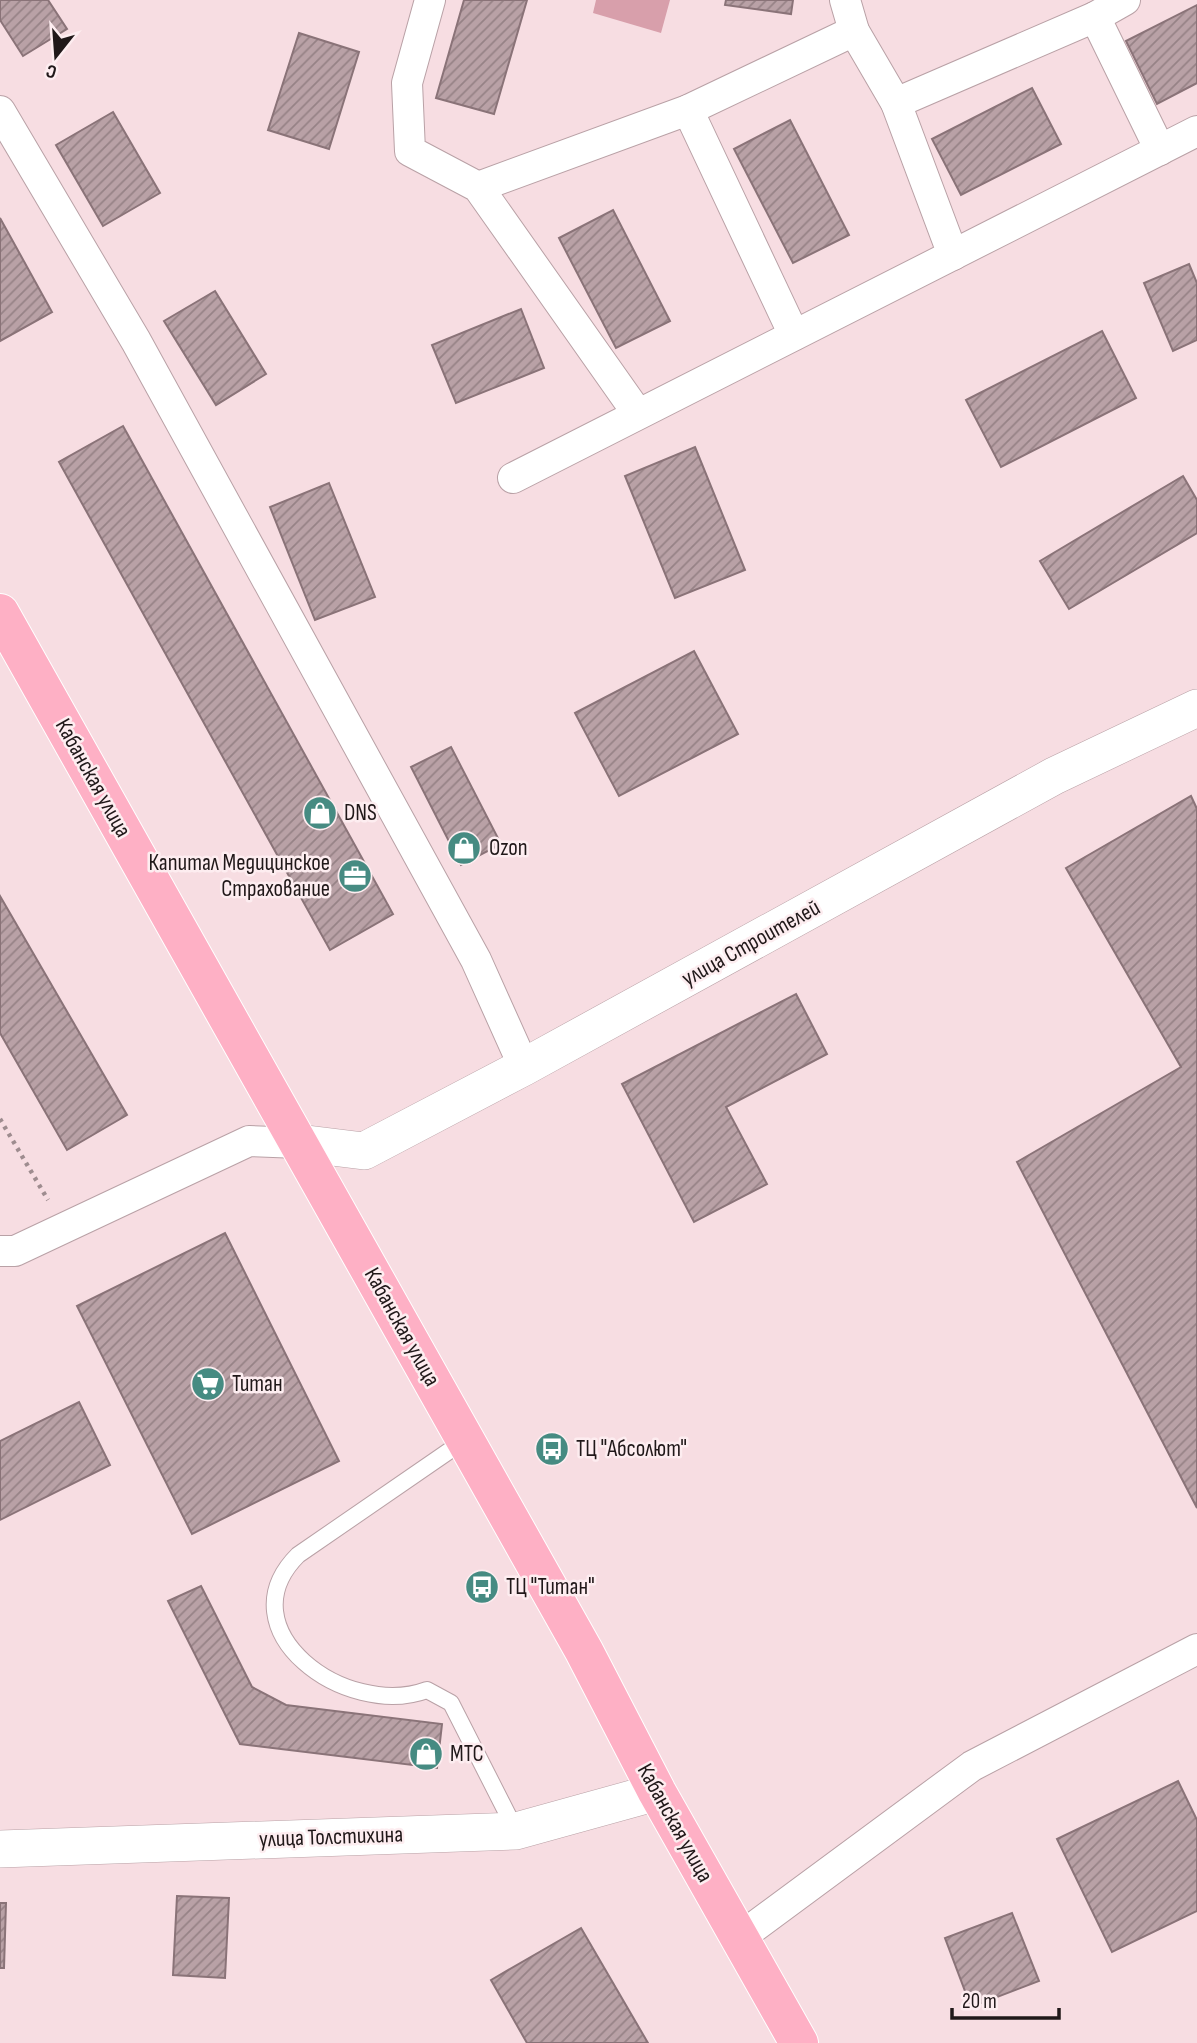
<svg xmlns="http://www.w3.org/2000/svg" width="1197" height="2043" font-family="'Sofia Sans Condensed',sans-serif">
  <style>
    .grass { fill: #d89fab }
    .building { fill: url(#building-hatch); stroke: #8a7378; stroke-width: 2 }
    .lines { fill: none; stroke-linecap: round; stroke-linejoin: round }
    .service-casing { stroke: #b9a1a6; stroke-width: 18 }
    .minor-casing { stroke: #b9a1a6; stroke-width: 32 }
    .tertiary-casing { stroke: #b9a1a6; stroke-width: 38 }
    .primary-casing { stroke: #fff; stroke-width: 40 }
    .path { stroke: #9e8c8f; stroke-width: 4.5; stroke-dasharray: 3.5 5; stroke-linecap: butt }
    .service { stroke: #fff; stroke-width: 16 }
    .minor { stroke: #fff; stroke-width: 30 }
    .tertiary { stroke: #fff; stroke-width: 37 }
    .primary { stroke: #feb0c5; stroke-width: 38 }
    .labels { text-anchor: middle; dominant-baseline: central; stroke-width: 5; stroke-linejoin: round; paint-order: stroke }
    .street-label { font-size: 23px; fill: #201819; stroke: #fdedf0 }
    .poi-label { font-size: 23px; fill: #201819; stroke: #fdedf0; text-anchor: start }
  </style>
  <defs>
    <pattern id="building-hatch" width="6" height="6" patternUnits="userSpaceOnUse" patternTransform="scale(1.75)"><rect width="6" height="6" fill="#b9a1a6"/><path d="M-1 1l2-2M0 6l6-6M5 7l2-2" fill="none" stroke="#968286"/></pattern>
  </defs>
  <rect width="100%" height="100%" fill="#f7dde2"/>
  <polygon class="grass" points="596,0 670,0 661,33 593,13"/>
  <g class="building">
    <polygon points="0,0 48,0 67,29 23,56 0,20"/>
    <polygon points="464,0 527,0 494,114 436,98"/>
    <polygon points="726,0 793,0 791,14 725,5"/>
    <polygon points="1197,5 1197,83 1157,104 1126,41"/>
    <polygon points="299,33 359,52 329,149 268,130"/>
    <polygon points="1032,88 1061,144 961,195 932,139"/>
    <polygon points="113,112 160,193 103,226 56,145"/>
    <polygon points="790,120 849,235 793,263 734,149"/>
    <polygon points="613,210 670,321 616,348 559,238"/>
    <polygon points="0,218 52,312 0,341"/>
    <polygon points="1189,264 1197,283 1197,340 1173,351 1144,283"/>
    <polygon points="215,291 266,374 216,405 164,321"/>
    <polygon points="521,309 544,368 456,403 432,345"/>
    <polygon points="1102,331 1136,398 1001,467 966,400"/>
    <polygon points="123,426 393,914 330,950 59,462"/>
    <polygon points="695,447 745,570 675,598 625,476"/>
    <polygon points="1183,476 1197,500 1197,533 1069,609 1040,561"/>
    <polygon points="329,483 375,597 315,620 270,507"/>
    <polygon points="694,651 738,734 619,796 575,713"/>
    <polygon points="451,747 501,844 461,865 411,767"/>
    <polygon points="1191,796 1197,809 1197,1508 1017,1162 1181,1067 1066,868"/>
    <polygon points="0,896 127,1115 67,1150 0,1033"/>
    <polygon points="796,994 827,1054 726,1107 767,1184 694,1222 622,1084"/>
    <polygon points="225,1233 339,1461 192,1534 77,1306"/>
    <polygon points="79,1402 110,1465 0,1520 0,1441"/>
    <polygon points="201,1586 252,1687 286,1705 442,1724 437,1768 240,1744 168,1601"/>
    <polygon points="1178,1781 1197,1820 1197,1911 1112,1952 1057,1839"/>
    <polygon points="177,1896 229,1898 225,1978 173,1975"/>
    <polygon points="0,1903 6,1903 4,1968 0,1968"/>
    <polygon points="1012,1913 1039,1981 971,2007 945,1938"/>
    <polygon points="581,1928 648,2043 527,2043 491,1980"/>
  </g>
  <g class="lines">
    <g class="service-casing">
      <path id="service" d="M465,1440L298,1555C223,1630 346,1720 427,1690L451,1703L516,1831"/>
    </g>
    <g class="minor-casing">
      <g id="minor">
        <polyline points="430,0 407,83 410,151 478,187 638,414"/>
        <polyline points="845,0 854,31 896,103 953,255"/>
        <polyline points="1095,17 1125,0"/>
        <polyline points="896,103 1095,17 1160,150"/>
        <polyline points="688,110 794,335"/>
        <polyline points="0,111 136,341 476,960 524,1067"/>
        <polyline points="478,187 688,110 854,31"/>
        <polyline points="513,478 1197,131"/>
        <polyline points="0,1251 15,1251 249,1141 299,1143"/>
        <polyline points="739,1938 972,1766 1197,1649"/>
      </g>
    </g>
    <g class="tertiary-casing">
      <g id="tertiary">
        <polyline points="299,1143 364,1151 524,1067 1054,776 1197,708"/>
        <polyline points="0,1849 516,1831 657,1792"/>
      </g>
    </g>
    <g class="primary-casing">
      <polyline id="primary" points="0,613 584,1651 657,1792 799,2043"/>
    </g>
    <polyline class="path" points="0,1119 48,1200"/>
    <use href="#service" class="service"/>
    <use href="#minor" class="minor"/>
    <use href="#tertiary" class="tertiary"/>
    <use href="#primary" class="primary"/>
  </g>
  <defs>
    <g id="shop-disc" transform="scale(1.75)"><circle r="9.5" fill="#468b82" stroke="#fdedf0"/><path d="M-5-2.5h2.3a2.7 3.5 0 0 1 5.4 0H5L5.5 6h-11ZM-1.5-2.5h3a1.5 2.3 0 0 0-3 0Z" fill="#fff"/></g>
    <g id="office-disc" transform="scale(1.75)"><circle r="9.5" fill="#468b82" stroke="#fdedf0"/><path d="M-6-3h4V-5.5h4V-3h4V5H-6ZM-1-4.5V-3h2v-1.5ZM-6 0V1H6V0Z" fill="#fff"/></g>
    <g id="supermarket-disc" transform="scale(1.75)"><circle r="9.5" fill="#468b82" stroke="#fdedf0"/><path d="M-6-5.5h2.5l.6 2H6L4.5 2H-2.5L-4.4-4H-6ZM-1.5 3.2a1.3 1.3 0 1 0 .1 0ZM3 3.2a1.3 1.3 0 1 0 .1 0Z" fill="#fff"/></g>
    <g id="bus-disc" transform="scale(1.75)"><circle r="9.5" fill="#468b82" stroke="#fdedf0"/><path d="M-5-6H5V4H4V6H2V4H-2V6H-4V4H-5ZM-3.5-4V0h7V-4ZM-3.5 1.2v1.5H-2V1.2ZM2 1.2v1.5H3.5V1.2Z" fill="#fff"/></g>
  </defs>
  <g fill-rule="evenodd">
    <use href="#shop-disc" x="320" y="813"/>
    <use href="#shop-disc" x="464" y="848"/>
    <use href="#office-disc" x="355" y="876"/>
    <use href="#supermarket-disc" x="208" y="1384"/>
    <use href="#bus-disc" x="552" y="1449"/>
    <use href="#bus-disc" x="482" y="1587"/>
    <use href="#shop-disc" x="426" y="1754"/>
  </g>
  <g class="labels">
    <g class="street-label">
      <text transform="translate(93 778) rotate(61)">Кабанская улица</text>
      <text transform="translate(751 943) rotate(-29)">улица Строителей</text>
      <text transform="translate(402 1327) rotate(61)">Кабанская улица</text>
      <text transform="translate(675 1823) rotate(61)">Кабанская улица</text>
      <text transform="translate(331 1837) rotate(-2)">улица Толстихина</text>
    </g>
    <g class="poi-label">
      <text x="344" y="813">DNS</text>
      <text x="489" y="848">Ozon</text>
      <text x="330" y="863" text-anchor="end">Капитал Медицинское<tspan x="330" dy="26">Страхование</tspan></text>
      <text x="232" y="1384">Титан</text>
      <text x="576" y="1449">ТЦ "Абсолют"</text>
      <text x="506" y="1587">ТЦ "Титан"</text>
      <text x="450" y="1754">МТС</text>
    </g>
  </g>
  <g transform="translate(56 56) rotate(197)" stroke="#fdedf0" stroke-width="5" paint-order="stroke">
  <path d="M0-5L12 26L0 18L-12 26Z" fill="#201819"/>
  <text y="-10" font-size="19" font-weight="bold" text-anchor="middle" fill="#201819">С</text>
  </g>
  <path d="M952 2008v10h107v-10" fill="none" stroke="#201819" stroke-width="3.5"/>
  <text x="962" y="2008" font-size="21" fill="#201819" stroke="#fdedf0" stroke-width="5" paint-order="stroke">20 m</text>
</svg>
